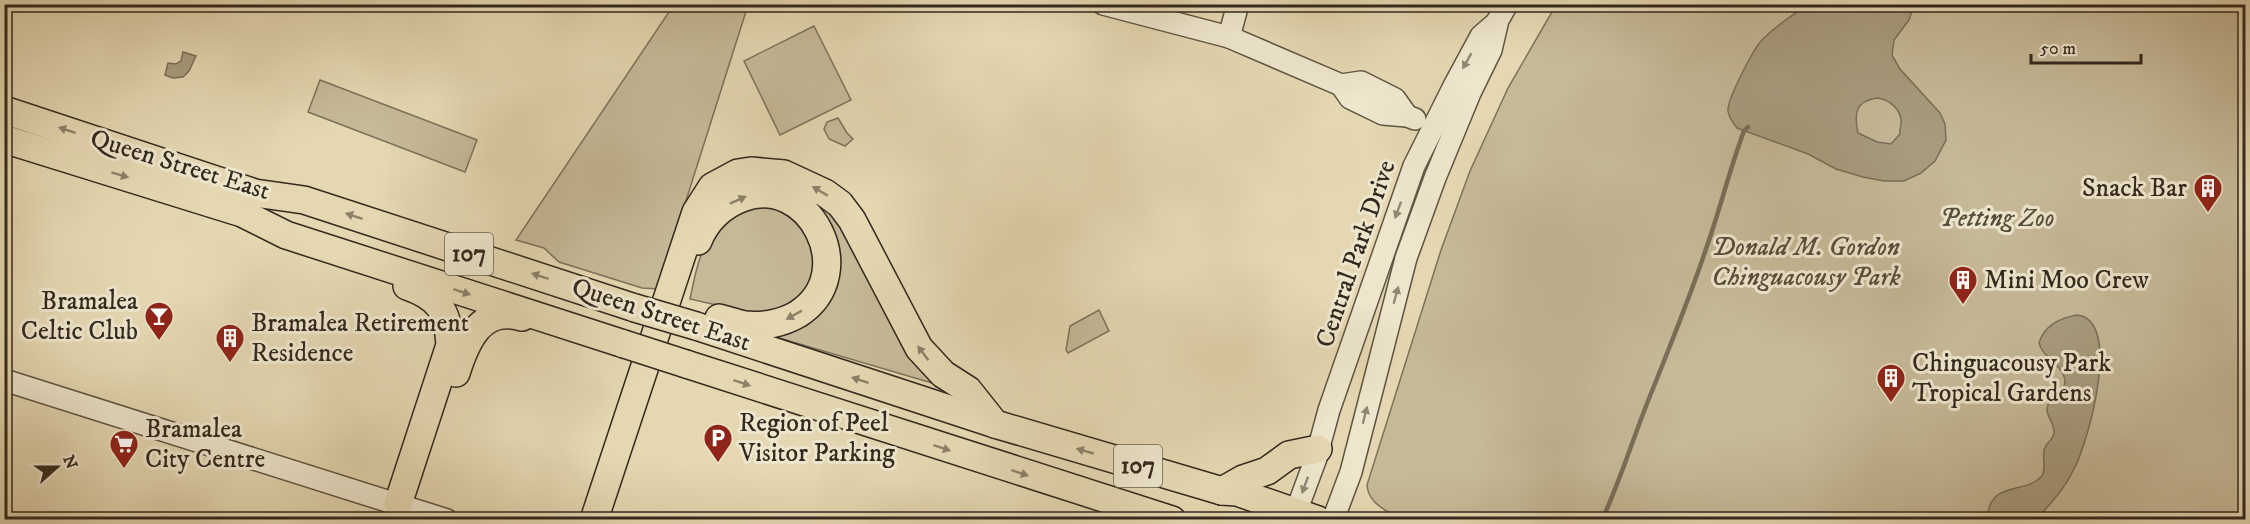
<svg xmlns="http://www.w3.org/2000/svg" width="2250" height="524" font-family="'IM FELL DW Pica',serif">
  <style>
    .green { fill: #c6b998; stroke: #7c715b; stroke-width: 1.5 }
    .water { fill: #a89c7f; stroke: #796e58; stroke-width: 1.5; fill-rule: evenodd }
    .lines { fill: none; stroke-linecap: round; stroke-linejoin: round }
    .stream { stroke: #796e58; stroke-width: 4.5 }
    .minor-casing { stroke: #5f5443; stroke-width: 24 }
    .major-casing { stroke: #33291e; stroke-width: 30 }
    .minor { stroke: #ede5cc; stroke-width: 21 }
    .major { stroke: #e4d7b1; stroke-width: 27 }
    .major-bridge-casing { stroke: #33291e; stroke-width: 30; stroke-linecap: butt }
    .major-bridge { stroke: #e4d7b1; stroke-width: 27 }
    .oneway { fill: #908775 }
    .oneway2 { fill: #8c8068 }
    .labels { text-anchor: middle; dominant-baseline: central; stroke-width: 6; stroke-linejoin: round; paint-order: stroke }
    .shield { fill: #ede5cc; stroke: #6b6152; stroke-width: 1.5 }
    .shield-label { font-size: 24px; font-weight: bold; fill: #33291e }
    .street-label { font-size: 26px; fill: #33291e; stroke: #ede5cc }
    .poi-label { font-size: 26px; fill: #33291e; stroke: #ede5cc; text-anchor: start }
    .park-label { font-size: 26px; font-style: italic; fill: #584d3c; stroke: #ede5cc }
  </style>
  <rect width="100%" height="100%" fill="#e4d7b1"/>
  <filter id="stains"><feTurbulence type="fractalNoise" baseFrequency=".00333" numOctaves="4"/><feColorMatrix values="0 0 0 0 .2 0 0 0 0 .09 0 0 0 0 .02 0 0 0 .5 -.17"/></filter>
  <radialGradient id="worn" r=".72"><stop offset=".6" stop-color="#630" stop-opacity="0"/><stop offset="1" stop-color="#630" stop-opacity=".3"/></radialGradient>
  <g class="green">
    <polygon points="672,5 748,5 658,289 642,288 559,262 544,248 516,240 669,12"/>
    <path d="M1556,5H2245V519L1402,520L1390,515V513C1379,507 1368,499 1367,485L1441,250L1470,171L1508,88Z"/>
    <polygon points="814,26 851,100 780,135 744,61"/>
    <polygon points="320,80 477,140 465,172 308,112"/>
    <polygon points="838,118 847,133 853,139 845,146 829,139 824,129 827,122"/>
    <polygon points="788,185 841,217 942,386 769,335 804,325 837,288 838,246 822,213"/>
    <path d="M762,200L791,209L821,251L801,303L773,316L747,312L690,299C696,268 704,230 731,210C738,204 753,203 762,200Z"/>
    <polygon points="1099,310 1109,331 1068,353 1066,350 1070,326"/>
  </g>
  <g class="water">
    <path d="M1807,5H1914L1909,20L1894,40L1892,55L1900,69L1940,113L1945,124L1946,140L1935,161L1921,173L1904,181H1884L1863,177L1836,169L1808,154L1737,128C1733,123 1729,118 1728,111C1727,99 1754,48 1762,40C1775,26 1792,16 1807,5ZM1877,98C1888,99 1900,108 1901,120C1902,125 1899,128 1900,134L1891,144L1877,142L1858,133C1854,114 1855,101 1877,98Z"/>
    <polygon points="183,52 196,56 189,71 183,77 173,78 165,75 168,63 176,64 181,61"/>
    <path d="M2077,315C2123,320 2088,441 2075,467C2065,488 2052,503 2036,519H1987C1990,479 2024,495 2041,477C2047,470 2042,459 2044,451C2045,442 2055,440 2054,431C2054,422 2044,414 2048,405C2052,394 2066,394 2065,380C2062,363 2043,359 2039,343C2044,326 2060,318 2077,315Z"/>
  </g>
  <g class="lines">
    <path class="stream" d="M1602,520C1621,479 1633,438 1650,396C1670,346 1691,295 1708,243C1721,206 1730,168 1744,131L1748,127"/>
    <g class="minor-casing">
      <g id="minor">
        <polyline points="1103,4 1229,37 1341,85 1361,82 1395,99 1407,116"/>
        <polyline points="1229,37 1238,4"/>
        <polyline points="1341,85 1350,98 1383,114 1407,116 1415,119"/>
        <polyline points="4,380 447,520"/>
        <polyline points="1293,520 1316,458 1329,410 1414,166 1454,86 1481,36 1496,23"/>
        <polyline points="1333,520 1351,472 1406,258 1435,178 1470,93 1491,50 1498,20 1507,4"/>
      </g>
    </g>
    <g class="major-casing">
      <g id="major">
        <polyline points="4,110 255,193 304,200 635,308"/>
        <polyline points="4,139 242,213 286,235 624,344"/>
        <path d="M698,241C706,221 721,206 742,198C808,172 862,273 798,314C783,323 763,327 745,325C736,323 727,320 719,318"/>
        <polyline points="696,326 995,424 1222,491 1237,492 1318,520"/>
        <polyline points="686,364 1172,520"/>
        <path d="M456,373C466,341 481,305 522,317"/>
        <polyline points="1222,491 1243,479 1267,471 1289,455 1318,449"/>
        <path d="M398,504L450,345C448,311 439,297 407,286"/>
        <polyline points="594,520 696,212 712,187 738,173 751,171 784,174 825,193 840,204 852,220 919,348 943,374 968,390 995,424"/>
      </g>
    </g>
    <use href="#minor" class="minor"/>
    <use href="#major" class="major"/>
    <g class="major-bridge-casing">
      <g id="major-bridge">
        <polyline points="635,308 696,326"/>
        <polyline points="624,344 686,364"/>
      </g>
    </g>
    <use href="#major-bridge" class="major-bridge"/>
  </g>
  <defs><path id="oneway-solid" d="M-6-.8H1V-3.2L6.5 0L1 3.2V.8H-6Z" transform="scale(1.5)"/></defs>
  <g class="oneway">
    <use href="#oneway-solid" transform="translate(1467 61) rotate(119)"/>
    <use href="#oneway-solid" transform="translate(1398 210) rotate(110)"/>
    <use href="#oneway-solid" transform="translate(1396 295) rotate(-75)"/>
    <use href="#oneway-solid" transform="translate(1365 415) rotate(-76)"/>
    <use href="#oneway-solid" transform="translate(1305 485) rotate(110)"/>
  </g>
  <g class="oneway2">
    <use href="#oneway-solid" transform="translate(67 130) rotate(-162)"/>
    <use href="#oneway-solid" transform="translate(120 175) rotate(17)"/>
    <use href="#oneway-solid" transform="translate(820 191) rotate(-149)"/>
    <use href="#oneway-solid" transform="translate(738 200) rotate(-24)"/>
    <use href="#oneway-solid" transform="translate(354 216) rotate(-162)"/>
    <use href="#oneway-solid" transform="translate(540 276) rotate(-162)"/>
    <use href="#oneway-solid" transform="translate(462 292) rotate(18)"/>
    <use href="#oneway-solid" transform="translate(794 315) rotate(151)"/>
    <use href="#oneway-solid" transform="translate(923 353) rotate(-127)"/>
    <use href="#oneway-solid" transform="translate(860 380) rotate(-162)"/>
    <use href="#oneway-solid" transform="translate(742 383) rotate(18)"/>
    <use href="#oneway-solid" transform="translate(942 448) rotate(18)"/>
    <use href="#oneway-solid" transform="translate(1085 451) rotate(-164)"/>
    <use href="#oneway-solid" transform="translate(1020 473) rotate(18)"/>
  </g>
  <defs>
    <g id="building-pin" transform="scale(1.5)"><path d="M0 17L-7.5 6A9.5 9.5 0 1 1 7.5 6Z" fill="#8f2418" stroke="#ede5cc"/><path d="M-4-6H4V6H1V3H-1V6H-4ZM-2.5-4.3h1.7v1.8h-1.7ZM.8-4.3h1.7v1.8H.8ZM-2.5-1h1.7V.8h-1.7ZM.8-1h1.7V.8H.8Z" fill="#fff"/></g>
    <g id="bar-pin" transform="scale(1.5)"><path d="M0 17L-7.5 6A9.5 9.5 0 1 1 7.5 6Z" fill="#8f2418" stroke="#ede5cc"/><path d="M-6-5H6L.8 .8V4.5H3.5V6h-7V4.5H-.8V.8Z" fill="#fff"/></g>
    <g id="parking-pin" transform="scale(1.5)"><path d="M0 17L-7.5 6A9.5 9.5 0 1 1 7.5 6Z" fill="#8f2418" stroke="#ede5cc"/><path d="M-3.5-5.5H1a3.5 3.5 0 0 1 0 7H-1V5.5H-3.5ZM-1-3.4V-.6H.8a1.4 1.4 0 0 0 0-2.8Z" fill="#fff"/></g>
    <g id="supermarket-pin" transform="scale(1.5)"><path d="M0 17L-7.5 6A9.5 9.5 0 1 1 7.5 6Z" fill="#8f2418" stroke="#ede5cc"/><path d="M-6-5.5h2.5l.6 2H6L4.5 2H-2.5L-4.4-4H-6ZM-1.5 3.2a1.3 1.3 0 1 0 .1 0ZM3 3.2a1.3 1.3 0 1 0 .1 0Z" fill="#fff"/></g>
  </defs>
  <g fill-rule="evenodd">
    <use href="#building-pin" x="2208" y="188"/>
    <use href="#building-pin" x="1963" y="280"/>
    <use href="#bar-pin" x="159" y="316"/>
    <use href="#building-pin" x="230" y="338"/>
    <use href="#building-pin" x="1891" y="378"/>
    <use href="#parking-pin" x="718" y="438"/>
    <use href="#supermarket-pin" x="124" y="444"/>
  </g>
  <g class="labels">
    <g class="shield">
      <rect x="445" y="233" width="48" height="42" rx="4.5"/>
      <rect x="1114" y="445" width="48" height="42" rx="4.5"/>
    </g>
    <g class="shield-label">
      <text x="469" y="254">107</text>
      <text x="1138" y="466">107</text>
    </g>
    <g class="street-label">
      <text transform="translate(180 165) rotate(17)">Queen Street East</text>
      <text transform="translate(1356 254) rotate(-71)">Central Park Drive</text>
      <text transform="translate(661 315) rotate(18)">Queen Street East</text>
    </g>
    <g class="poi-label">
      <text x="2187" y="188" text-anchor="end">Snack Bar</text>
      <text x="1984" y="280">Mini Moo Crew</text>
      <text x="138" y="301" text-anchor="end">Bramalea<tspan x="138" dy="30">Celtic Club</tspan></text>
      <text x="251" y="323">Bramalea Retirement<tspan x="251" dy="30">Residence</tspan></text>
      <text x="1912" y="363">Chinguacousy Park<tspan x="1912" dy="30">Tropical Gardens</tspan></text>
      <text x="739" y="423">Region of Peel<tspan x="739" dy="30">Visitor Parking</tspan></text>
      <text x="145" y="429">Bramalea<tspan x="145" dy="30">City Centre</tspan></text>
    </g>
    <g class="park-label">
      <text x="1997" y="218">Petting Zoo</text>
      <text x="1806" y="247">Donald M. Gordon<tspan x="1806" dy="30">Chinguacousy Park</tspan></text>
    </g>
  </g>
  <rect width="2250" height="524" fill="none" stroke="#e4d7b1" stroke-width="24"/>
  <rect x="6" y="6" width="2238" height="512" fill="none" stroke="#33291e" stroke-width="3"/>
  <rect x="12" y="12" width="2226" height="500" fill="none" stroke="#33291e" stroke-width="1.5"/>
  <g transform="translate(57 467) rotate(69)" stroke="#ede5cc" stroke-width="4.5" paint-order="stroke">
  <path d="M0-4.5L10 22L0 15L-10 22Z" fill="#33291e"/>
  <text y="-9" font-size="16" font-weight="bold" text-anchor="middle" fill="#33291e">N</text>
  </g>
  <path d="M2031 54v9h110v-9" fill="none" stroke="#33291e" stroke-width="3"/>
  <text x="2040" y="54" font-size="18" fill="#33291e" stroke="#ede5cc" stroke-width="4.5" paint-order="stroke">50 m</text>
  <rect width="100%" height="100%" filter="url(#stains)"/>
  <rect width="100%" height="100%" fill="url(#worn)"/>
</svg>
